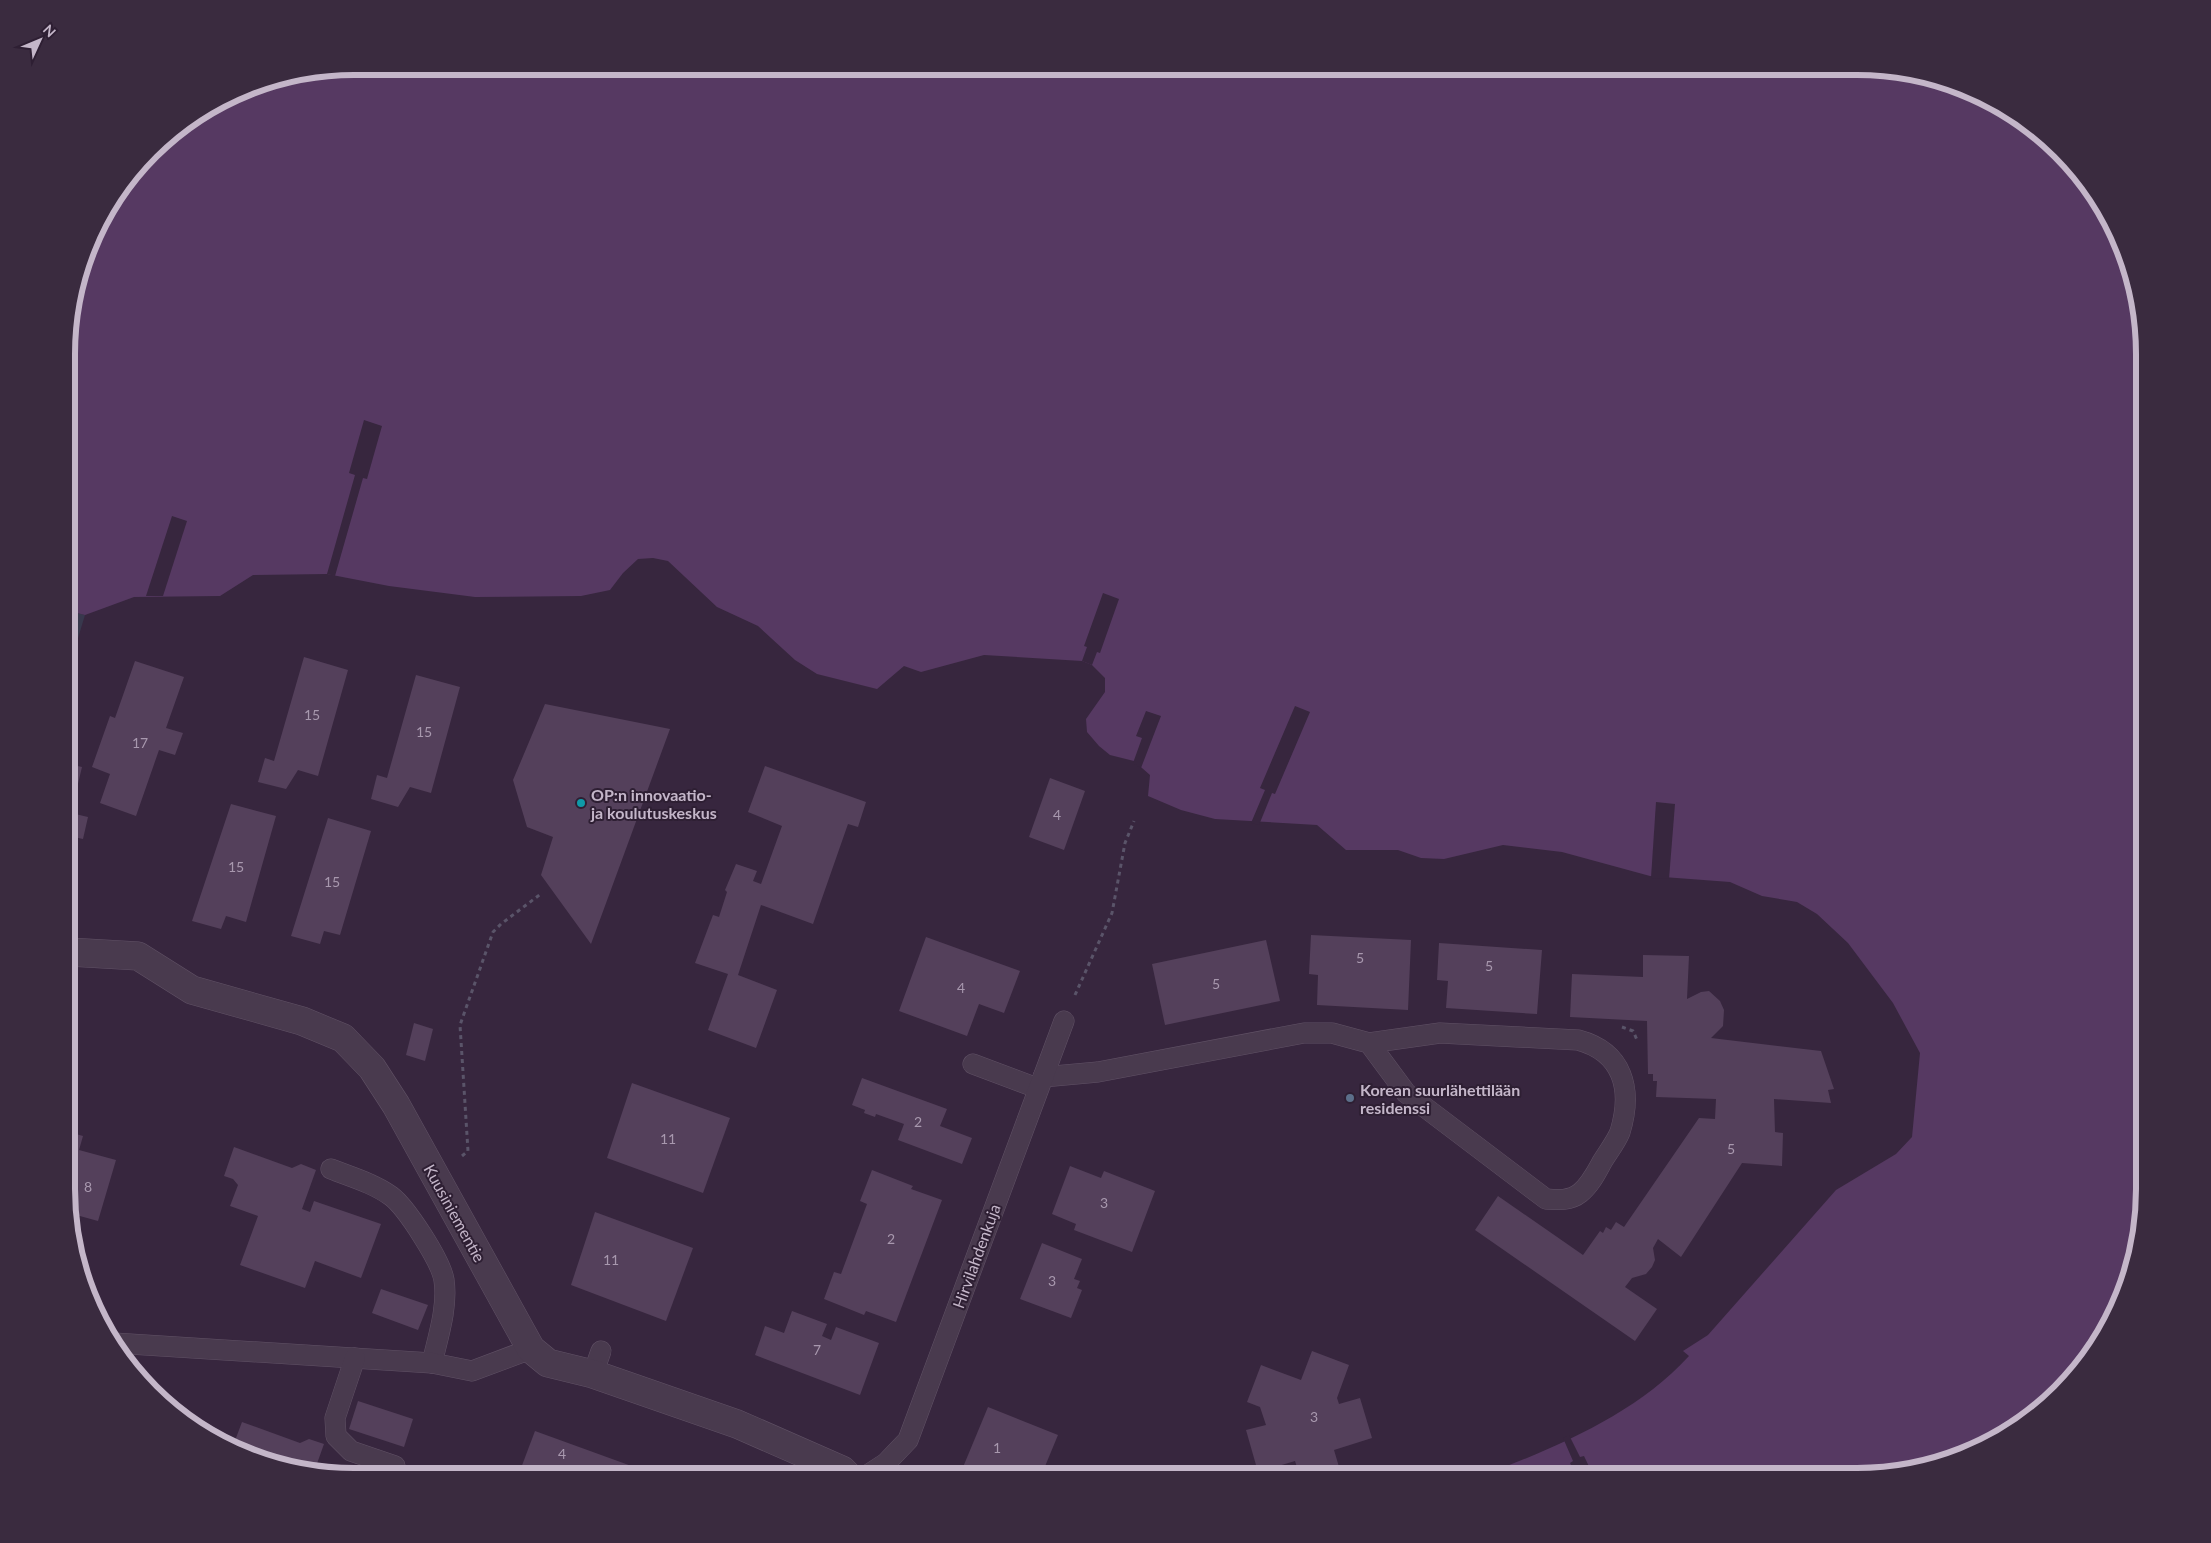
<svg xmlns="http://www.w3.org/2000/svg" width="2211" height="1543" font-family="Lato,sans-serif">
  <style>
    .green { fill: #38384d }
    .water { fill: #563962 }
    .pier { fill: #37263e }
    .building { fill: #54405b }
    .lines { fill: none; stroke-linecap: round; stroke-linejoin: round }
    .lane-casing { stroke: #615266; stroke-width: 21 }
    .street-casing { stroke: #615266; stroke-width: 29 }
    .path { stroke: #5a5469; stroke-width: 3; stroke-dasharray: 4 4; stroke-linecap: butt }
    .lane { stroke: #493a4e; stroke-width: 20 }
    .street { stroke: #493a4e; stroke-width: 28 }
    .culture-dot { fill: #0f9aa8; stroke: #2e1f33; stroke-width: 2 }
    .service-dot { fill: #5c6f8a; stroke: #2e1f33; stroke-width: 2 }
    .labels { text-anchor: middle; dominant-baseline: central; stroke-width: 4; stroke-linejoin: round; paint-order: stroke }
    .number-label { font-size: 14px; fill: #a898ae }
    .poi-label { font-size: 16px; font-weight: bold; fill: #c4b6c9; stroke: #2e1f33; text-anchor: start }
    .street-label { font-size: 16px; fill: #c4b6c9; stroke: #2e1f33 }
    .rim { fill: none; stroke: #c4b6c9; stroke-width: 6 }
  </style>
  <rect width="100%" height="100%" fill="#37263e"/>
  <polygon class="green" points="69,611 85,615 69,668"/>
  <path class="water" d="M354,66L1876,67L1950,82L2032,125L2074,164L2115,226L2144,335V1208L2129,1282L2086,1364L2047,1406L1985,1447L1931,1467L1858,1477H1479C1554,1448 1634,1416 1689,1356L1683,1351L1708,1335L1836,1190L1896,1154L1912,1137L1920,1053L1893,1003L1848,943L1817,914L1797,902L1762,896L1730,882L1650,876L1562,852L1503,845L1444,859L1421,858L1398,850H1346L1317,825L1215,819L1181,810L1148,796L1150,775L1134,761L1110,755L1099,746L1087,732L1086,719L1105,692V678L1092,665L1082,661L984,655L921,672L904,666L877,689L817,674L795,660L758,626L717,607L668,561L653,558L638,559L623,573L610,590L581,596L475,597L389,586L327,574L253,575L220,596L134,597L85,615L69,611V316L96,226L164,138L244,88Z"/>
  <g class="pier">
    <polygon points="364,420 382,426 367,479 363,478 335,576 327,574 355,475 349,473"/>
    <polygon points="172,516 187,521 163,596 146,596"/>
    <polygon points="1103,593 1119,599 1100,653 1097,652 1092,665 1082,661 1087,647 1084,646"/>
    <polygon points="1295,706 1310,712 1275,794 1272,793 1259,825 1251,823 1265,790 1260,788"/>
    <polygon points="1146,711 1161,716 1141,768 1133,763 1142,738 1136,736"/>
    <polygon points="1656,802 1675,804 1669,879 1651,878"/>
    <polygon points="1569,1435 1580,1457 1584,1456 1594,1477 1577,1477 1570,1463 1573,1461 1563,1438"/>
  </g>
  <g class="building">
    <polygon points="304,657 348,670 318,776 298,770 286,789 258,782 265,758 274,761"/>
    <polygon points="135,661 184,677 166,728 183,733 175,755 159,750 136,816 100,803 110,774 92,767 110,716 115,718"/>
    <polygon points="416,675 460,687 431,793 410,787 398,807 371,799 377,775 387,778"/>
    <polygon points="545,704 670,729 591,944 541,875 553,837 527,827 513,780"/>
    <polygon points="69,764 82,767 71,813 88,817 83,839 69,836"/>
    <polygon points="765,766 866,802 858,827 848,824 813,924 761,905 738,975 777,990 756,1048 708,1030 728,974 695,963 713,915 719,917 727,892 725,890 736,864 757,871 753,881 761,884 782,826 748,812"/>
    <polygon points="1050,778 1085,791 1064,850 1029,837"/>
    <polygon points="231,804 276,816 246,922 226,916 221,929 192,921"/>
    <polygon points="328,818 371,831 340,935 324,931 320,944 291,936"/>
    <polygon points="1311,935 1411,940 1408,1010 1317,1005 1318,975 1309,974"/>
    <polygon points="926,937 1020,971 1004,1013 979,1004 967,1036 899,1011"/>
    <polygon points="1266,940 1280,1001 1165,1025 1152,964"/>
    <polygon points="1439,943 1542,950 1537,1014 1446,1008 1448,981 1437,980"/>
    <polygon points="1643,955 1689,956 1687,999 1701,992 1709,991 1720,1001 1724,1010 1723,1026 1711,1038 1821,1051 1834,1089 1828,1090 1831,1103 1774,1099 1775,1132 1783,1133 1782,1166 1742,1163 1681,1257 1658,1239 1653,1248 1655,1260 1652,1267 1646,1274 1632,1278 1625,1287 1657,1309 1635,1341 1475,1230 1498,1196 1583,1255 1600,1231 1603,1233 1606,1227 1611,1230 1616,1222 1624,1227 1699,1118 1715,1119 1716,1099 1656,1097 1657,1081 1653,1081 1653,1074 1648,1074 1647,1021 1570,1017 1572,974 1643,977"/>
    <polygon points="414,1023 433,1029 425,1061 406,1055"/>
    <polygon points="862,1078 947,1109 940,1126 972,1138 962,1164 898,1140 904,1124 876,1114 875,1117 864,1113 865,1110 852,1105"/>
    <polygon points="632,1083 730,1118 703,1193 607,1158"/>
    <polygon points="69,1132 83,1136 79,1150 116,1160 98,1221 69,1213"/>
    <polygon points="234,1147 292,1168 301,1164 316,1170 302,1209 310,1212 314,1201 381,1224 361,1278 315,1261 305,1288 240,1265 258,1216 230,1206 238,1185 233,1179 224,1176"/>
    <polygon points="1070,1166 1101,1178 1104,1171 1155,1191 1132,1252 1074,1230 1076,1224 1052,1214"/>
    <polygon points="872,1170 913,1186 911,1189 942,1200 896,1322 866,1311 864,1315 824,1299 834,1272 841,1274 867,1204 860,1201"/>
    <polygon points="595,1212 693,1248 666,1321 571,1285"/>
    <polygon points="1042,1243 1082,1259 1074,1279 1080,1281 1077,1288 1082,1290 1071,1318 1020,1299"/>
    <polygon points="381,1289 428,1305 418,1330 372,1313"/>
    <polygon points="792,1311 827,1324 822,1336 831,1340 836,1327 879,1343 860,1395 755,1355 765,1326 784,1333"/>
    <polygon points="1312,1351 1349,1365 1337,1398 1339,1404 1360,1398 1372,1438 1334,1450 1342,1477 1300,1477 1295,1461 1258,1472 1246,1430 1266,1425 1260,1407 1247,1402 1261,1365 1301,1380"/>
    <polygon points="358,1401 413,1419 404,1447 349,1429"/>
    <polygon points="988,1407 1058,1435 1041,1476 970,1476 961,1472"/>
    <polygon points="242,1422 300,1443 309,1439 324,1444 314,1472 261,1461 233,1446"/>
    <polygon points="535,1431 659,1476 518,1476"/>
  </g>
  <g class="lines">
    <g class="lane-casing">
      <g id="lane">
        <polyline points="973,1064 1037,1088"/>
        <path d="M1043,1077L1098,1072L1304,1033H1332L1369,1043L1440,1033L1578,1040C1623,1052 1633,1089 1620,1132C1616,1142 1608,1152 1602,1162C1596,1173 1590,1185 1580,1193C1570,1201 1558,1200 1546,1199L1406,1093L1369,1043"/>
        <path d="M331,1169C351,1177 373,1183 391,1196C406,1207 441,1261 444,1280C448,1307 438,1337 432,1363"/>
        <polyline points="114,1343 432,1363 472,1371 531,1349"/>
        <polyline points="355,1358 335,1418 336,1436 351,1451 395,1466"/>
        <polyline points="593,1374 601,1351"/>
        <polyline points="866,1476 886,1463 908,1440 1064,1021"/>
      </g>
    </g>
    <g class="street-casing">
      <polyline id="street" points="69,952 138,956 192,990 302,1021 343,1038 372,1068 396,1105 531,1349 548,1363 593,1374 737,1424 842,1470 848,1476"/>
    </g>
    <g class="path">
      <polyline points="1075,995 1112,913 1125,843 1134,821"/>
      <polyline points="1622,1027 1633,1031 1638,1042"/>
      <polyline points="462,1156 468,1151 460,1025 493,932 501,924 542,893"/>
    </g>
    <use href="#lane" class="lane"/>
    <use href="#street" class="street"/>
  </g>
  <circle class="culture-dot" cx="581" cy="803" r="5"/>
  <circle class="service-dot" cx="1350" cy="1098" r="5"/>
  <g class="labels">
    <g class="number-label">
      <text x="312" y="714">15</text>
      <text x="424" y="731">15</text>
      <text x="140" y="742">17</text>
      <text x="1057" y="814">4</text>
      <text x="236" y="866">15</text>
      <text x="332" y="881">15</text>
      <text x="1360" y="957">5</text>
      <text x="1489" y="965">5</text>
      <text x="1216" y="983">5</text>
      <text x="961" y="987">4</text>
      <text x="918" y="1121">2</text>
      <text x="668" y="1138">11</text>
      <text x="1731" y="1148">5</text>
      <text x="88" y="1186">8</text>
      <text x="1104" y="1202">3</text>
      <text x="891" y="1238">2</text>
      <text x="611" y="1259">11</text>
      <text x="1052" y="1280">3</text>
      <text x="817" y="1349">7</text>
      <text x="1314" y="1416">3</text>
      <text x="997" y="1447">1</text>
      <text x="562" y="1453">4</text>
    </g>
    <g class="poi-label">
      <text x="591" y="794">OP:n innovaatio-<tspan x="591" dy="18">ja koulutuskeskus</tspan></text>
      <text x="1360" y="1089">Korean suurlähettilään<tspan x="1360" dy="18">residenssi</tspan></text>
    </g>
    <g class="street-label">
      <text transform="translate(455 1213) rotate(61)">Kuusiniementie</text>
      <text transform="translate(976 1256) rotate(-70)">Hirvilahdenkuja</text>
    </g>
  </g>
  <path d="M0 0H2211V1543H0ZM354 75H1857A279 279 0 0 1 2136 354V1189A279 279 0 0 1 1857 1468H354A279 279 0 0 1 75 1189V354A279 279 0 0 1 354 75Z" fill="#3a2b3f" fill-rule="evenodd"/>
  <path class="rim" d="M354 75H1857A279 279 0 0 1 2136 354V1189A279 279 0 0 1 1857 1468H354A279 279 0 0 1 75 1189V354A279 279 0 0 1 354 75Z"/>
  <g transform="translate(40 40) rotate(46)" stroke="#2e1f33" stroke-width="4" paint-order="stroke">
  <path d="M0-4L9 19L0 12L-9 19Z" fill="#c4b6c9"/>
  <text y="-8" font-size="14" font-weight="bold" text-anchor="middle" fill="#c4b6c9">N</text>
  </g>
</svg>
